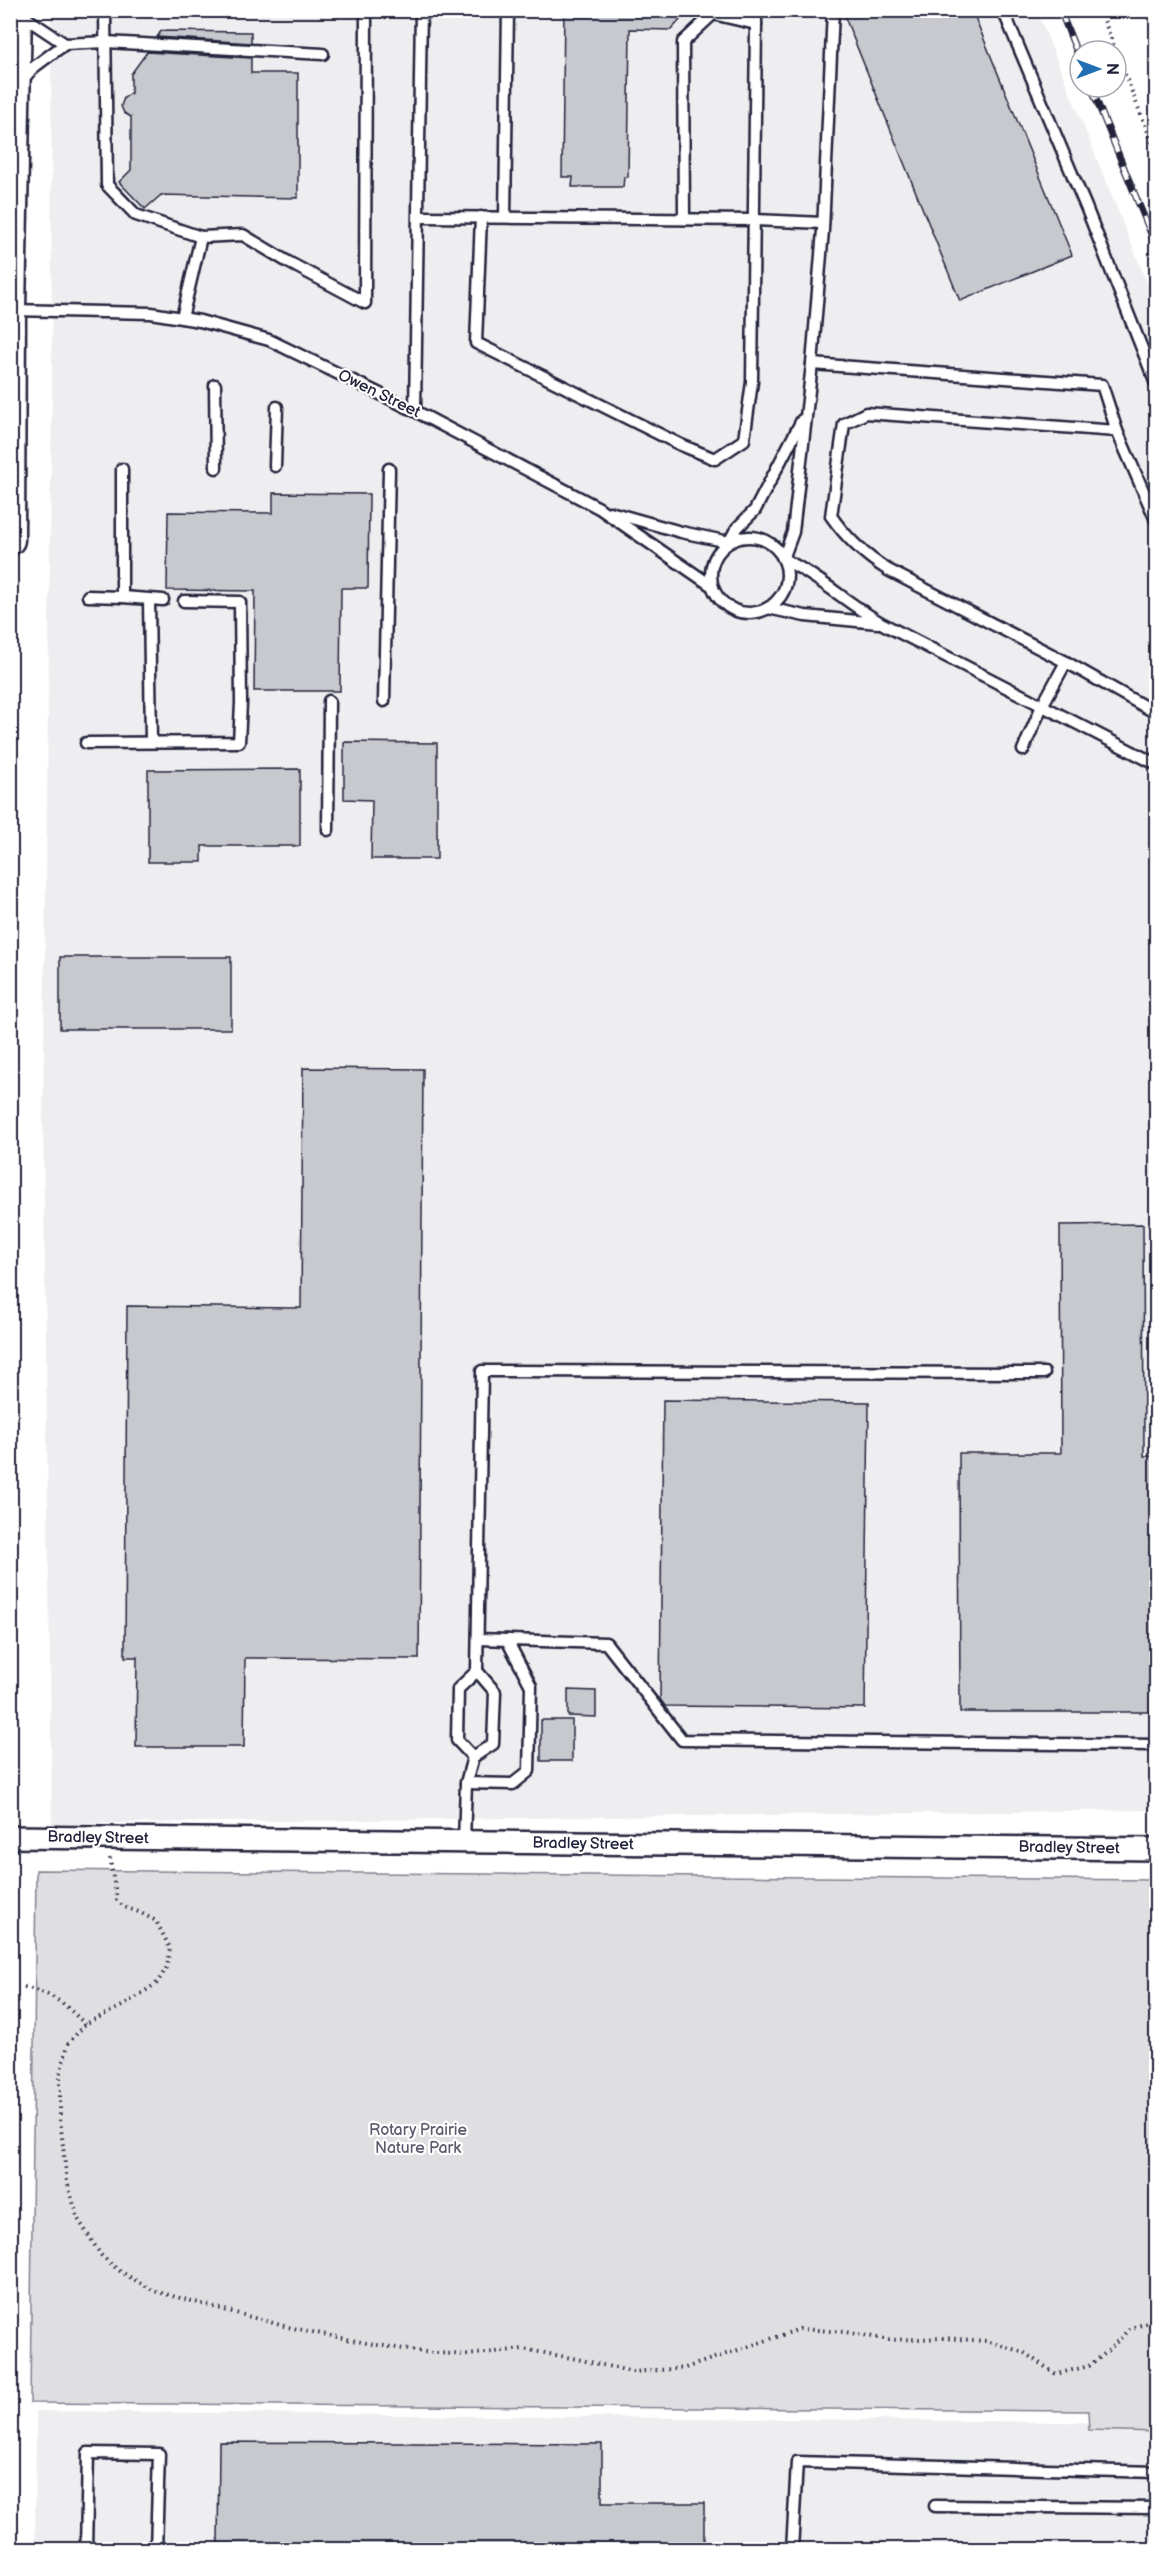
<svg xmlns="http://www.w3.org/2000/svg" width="1167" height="2560" font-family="'Balsamiq Sans',sans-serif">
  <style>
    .built { fill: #eeeef1 }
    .green { fill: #dfdfe2; stroke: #80808e; stroke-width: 1.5 }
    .building { fill: #c8c8cf; stroke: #22223b; stroke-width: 1.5 }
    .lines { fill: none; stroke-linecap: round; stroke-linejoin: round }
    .lane-casing { stroke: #22223b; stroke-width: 15 }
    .street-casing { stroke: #22223b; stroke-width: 26 }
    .secondary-casing { stroke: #22223b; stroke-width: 33 }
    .path { stroke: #22223b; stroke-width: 4; stroke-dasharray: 1.5 4.5; stroke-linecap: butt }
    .lane { stroke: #fff; stroke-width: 10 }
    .street { stroke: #fff; stroke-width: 21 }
    .secondary { stroke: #fff; stroke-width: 28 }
    .rail-casing { stroke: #22223b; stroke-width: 7 }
    .rail { stroke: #fff; stroke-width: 4.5; stroke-dasharray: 14; stroke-linecap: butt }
    .labels { text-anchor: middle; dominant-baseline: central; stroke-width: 4.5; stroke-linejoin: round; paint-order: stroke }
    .street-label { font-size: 16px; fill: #22223b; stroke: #fff }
    .park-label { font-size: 16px; fill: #5b5b6d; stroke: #fff }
  </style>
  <rect width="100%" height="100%" fill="#fff"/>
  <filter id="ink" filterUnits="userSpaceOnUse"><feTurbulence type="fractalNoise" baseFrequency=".0167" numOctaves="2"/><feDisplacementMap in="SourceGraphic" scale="12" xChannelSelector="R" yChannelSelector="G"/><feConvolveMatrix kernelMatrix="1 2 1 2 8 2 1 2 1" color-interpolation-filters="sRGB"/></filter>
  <g filter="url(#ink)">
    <g class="built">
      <polygon points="51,11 1037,11 1156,305 1156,1810 52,1824 43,1123 52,381"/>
      <polygon points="36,2411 1156,2423 1156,2549 35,2550"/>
    </g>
    <polygon class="green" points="36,1870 1156,1880 1156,2432 1089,2430 1088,2411 30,2403"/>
    <g class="building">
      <polygon points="564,10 689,10 671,30 630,29 628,177 624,177 623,187 572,187 573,177 562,177"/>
      <polygon points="842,10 972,10 1072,255 960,301"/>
      <polygon points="161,31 251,32 251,43 157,37"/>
      <polygon points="147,52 251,58 251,73 298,73 298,198 161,195 145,209 119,182 131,170 131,117 124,113 121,106 124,98 131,93 131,74"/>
      <polygon points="273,493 369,494 368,588 341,588 340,691 254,691 255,591 167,590 168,512 273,513"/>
      <polygon points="344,742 437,743 437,859 371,859 372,800 344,799"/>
      <polygon points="300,769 300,846 202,846 202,862 148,862 148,770"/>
      <rect x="60" y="957" width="171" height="72"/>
      <polygon points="303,1068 423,1069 419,1659 245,1658 244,1747 136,1747 137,1657 125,1657 127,1306 301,1308"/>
      <polygon points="1143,1224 1144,1456 1156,1456 1156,1712 960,1712 959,1453 1061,1453 1060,1225"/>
      <polygon points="663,1400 869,1402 865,1708 665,1706 660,1699"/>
      <polygon points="568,1690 596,1691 596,1717 568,1716"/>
      <rect x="541" y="1720" width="31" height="41"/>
      <polygon points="219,2442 602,2444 602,2503 704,2503 704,2550 218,2550"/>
    </g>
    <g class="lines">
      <g class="lane-casing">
        <g id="lane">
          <polyline points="105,10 107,185 136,215 201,237"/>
          <path d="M833,10L823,230L812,364L793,532L783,559C819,576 848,604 883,624L1156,764"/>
          <polyline points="1003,10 1086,207 1156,384"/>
          <polyline points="20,14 65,44 106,42 323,54"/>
          <polyline points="22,80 34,67 65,44"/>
          <polyline points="420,217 755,220 823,223"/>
          <polyline points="481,217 476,343 681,445 715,459 744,440 752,382 756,24"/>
          <polyline points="505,217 508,10"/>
          <polyline points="684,219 683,42 713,14 756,24 756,10"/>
          <polyline points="11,310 151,313 200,321 269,340 415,411 599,508 712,586"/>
          <polyline points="182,318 201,237 243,235 288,262 365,303 366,10"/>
          <polyline points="812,364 1102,385 1117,431 1156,520"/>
          <polyline points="215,385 216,468"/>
          <polyline points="415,411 421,10"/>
          <path d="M1117,431L866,413L844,424L831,516C847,539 864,555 888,570L1066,662L1156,713"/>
          <polyline points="275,466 277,407"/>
          <polyline points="610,512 681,532 729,542 737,528 755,510 802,420"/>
          <circle cx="749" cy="575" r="38"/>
          <polyline points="88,596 122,597 122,469"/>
          <polyline points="122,597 163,600"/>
          <polyline points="149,599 151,742"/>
          <polyline points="768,608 805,616 878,623"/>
          <polyline points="384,701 389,469"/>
          <polyline points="86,743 239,742 241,703 240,602 184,601"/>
          <polyline points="1023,750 1042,706 1066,662"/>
          <polyline points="328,830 329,701"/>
          <polyline points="478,1639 606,1643 682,1740 1156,1745"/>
          <polyline points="477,1671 482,1371 1044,1373"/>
          <polyline points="466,1783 513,1784 529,1771 531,1686 507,1640"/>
          <polyline points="464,1842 466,1783 473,1757 493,1744 495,1692 477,1671 458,1689 457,1740 473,1757"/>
          <polyline points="935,2506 1156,2508"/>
          <polyline points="86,2550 88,2453 159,2454 156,2550"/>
          <polyline points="792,2550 797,2462 1156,2472"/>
        </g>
      </g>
      <g class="street-casing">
        <polyline id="street" points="10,1837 1156,1849"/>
      </g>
      <g class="secondary-casing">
        <polyline id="secondary" points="10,540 11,310 17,10"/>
      </g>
      <g class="path">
        <polyline points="1100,10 1116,51"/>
        <polyline points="1116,52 1156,152"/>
        <polyline points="110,1858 117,1900 124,1907 139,1912 156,1921 170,1948 167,1967 157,1983 124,2005 85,2024 68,2044 60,2074 60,2119 67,2182 78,2219 101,2255 118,2270 154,2291 288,2327 371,2344 423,2352 467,2355 523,2349 577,2359 633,2372 685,2368 800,2329 846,2332 889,2340 944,2338 986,2341 1023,2352 1056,2374 1089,2366 1108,2351 1130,2328 1156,2321"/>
        <path d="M24,1987C56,1995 62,2002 85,2024"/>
      </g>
      <use href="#lane" class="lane"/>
      <use href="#street" class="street"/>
      <use href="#secondary" class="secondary"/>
      <g class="rail-casing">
        <g id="rail">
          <polyline points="1060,10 1080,60"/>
          <polyline points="1091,87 1156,246"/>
        </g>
      </g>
      <use href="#rail" class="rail"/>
    </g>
  </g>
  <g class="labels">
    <g class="street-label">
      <text transform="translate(379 394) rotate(26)">Owen Street</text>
      <text transform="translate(98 1838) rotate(1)">Bradley Street</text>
      <text transform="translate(583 1844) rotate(1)">Bradley Street</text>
      <text transform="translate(1069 1848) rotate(1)">Bradley Street</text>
    </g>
    <g class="park-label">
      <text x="418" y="2130">Rotary Prairie<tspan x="418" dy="18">Nature Park</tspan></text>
    </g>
  </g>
  <rect width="1167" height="2560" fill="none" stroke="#fff" stroke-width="36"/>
  <rect x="18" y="18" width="1131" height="2524" fill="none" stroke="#22223b" stroke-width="2" filter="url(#ink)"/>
  <g transform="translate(1098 69) rotate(90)"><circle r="28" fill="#ffffff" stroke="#a7a7b1" stroke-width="1.5"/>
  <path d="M0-4.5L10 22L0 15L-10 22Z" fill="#1f6fb2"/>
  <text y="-9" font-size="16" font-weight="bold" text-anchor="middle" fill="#22223b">N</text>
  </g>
</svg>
